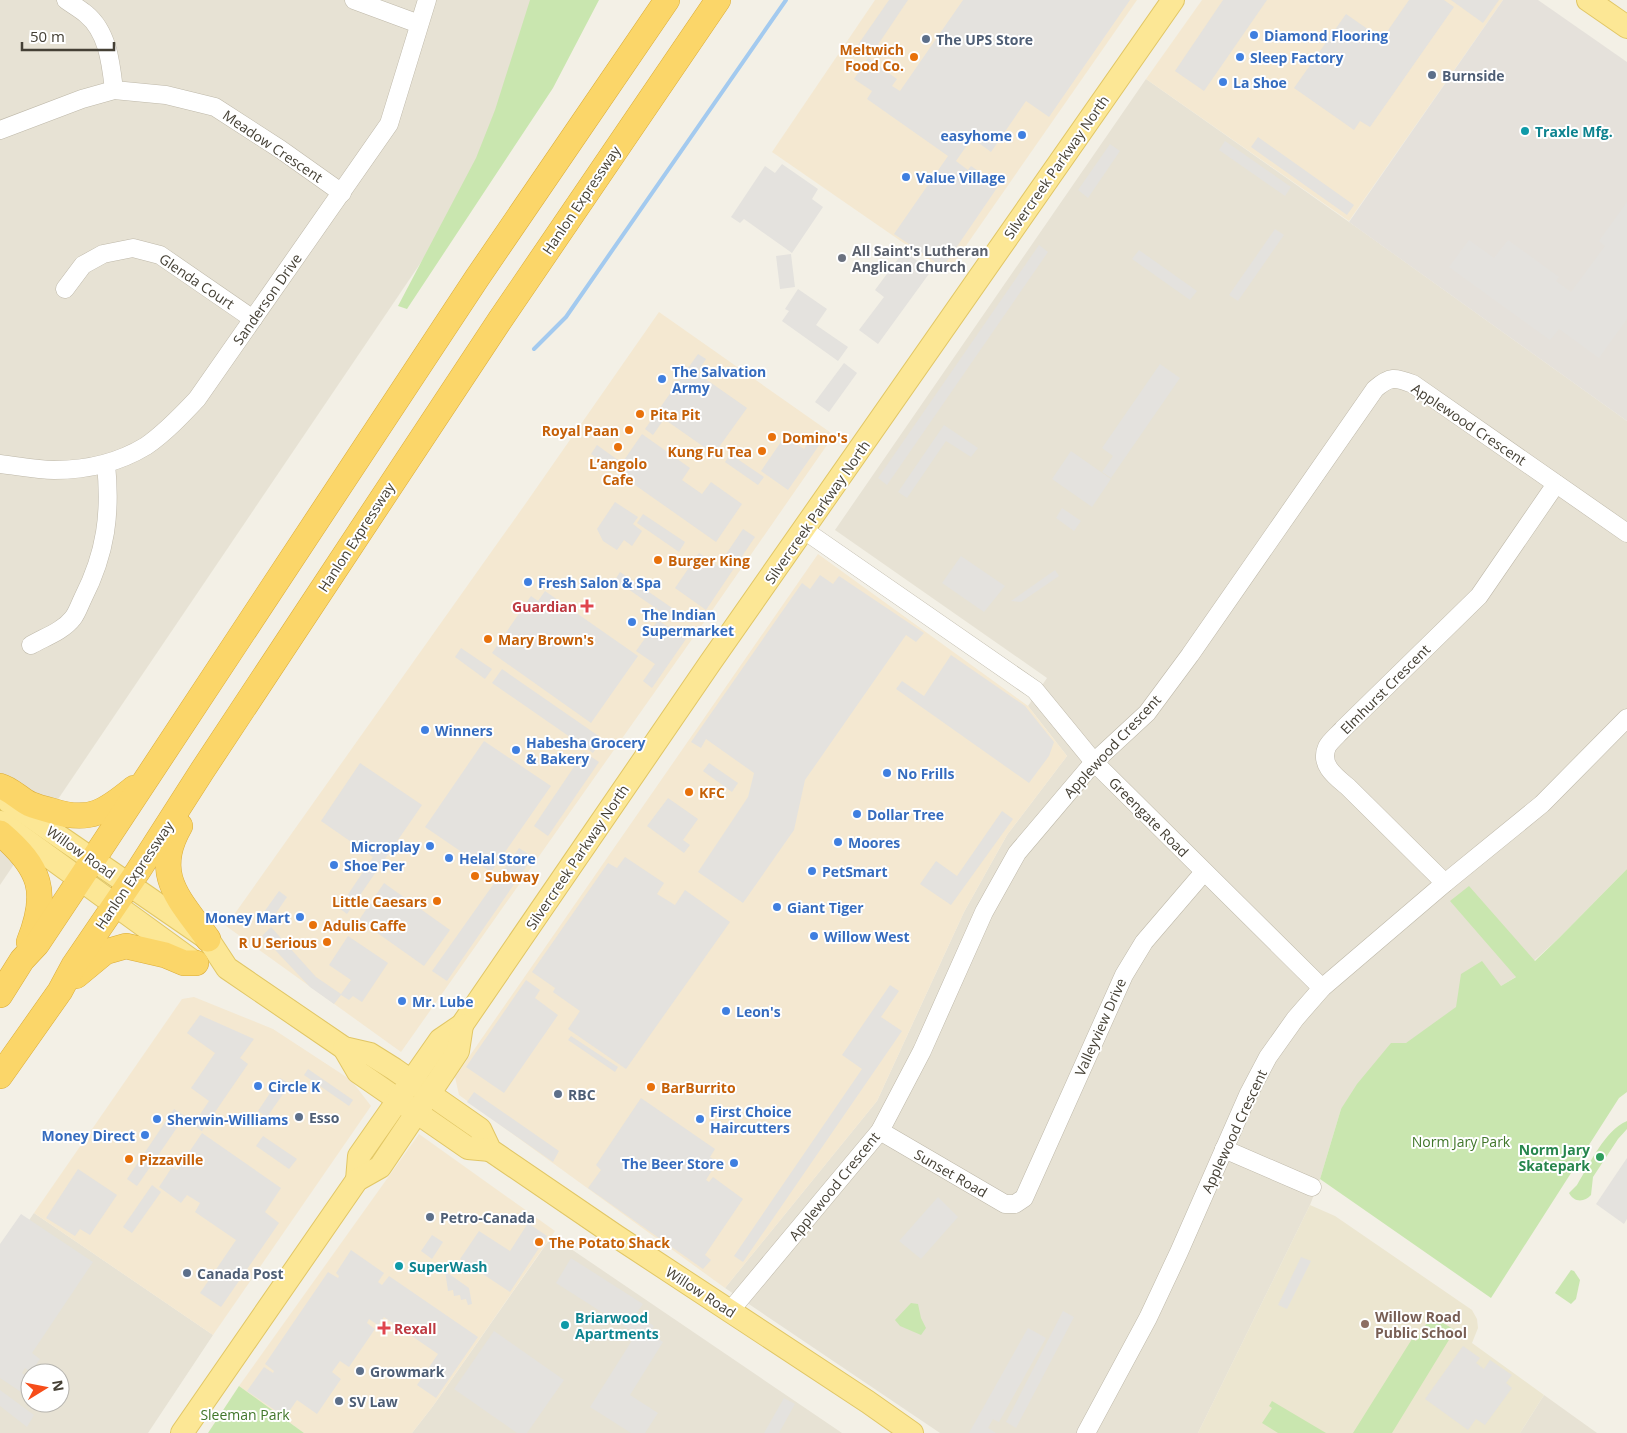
<svg xmlns="http://www.w3.org/2000/svg" width="1627" height="1433" font-family="'Open Sans',sans-serif">
  <style>
    .residential { fill: #e7e2d4; fill-rule: evenodd }
    .commercial { fill: #f4e8d1 }
    .industrial { fill: #e5e1db }
    .education { fill: #ece6d0 }
    .green { fill: #c9e6af }
    .parking { fill: #e4e2de }
    .lines { fill: none; stroke-linecap: round; stroke-linejoin: round }
    .stream { stroke: #a3caef; stroke-width: 4 }
    .minor-casing { stroke: #beb8a9; stroke-width: 19 }
    .major-casing { stroke: #e1c665; stroke-width: 24 }
    .highway-casing { stroke: #daac38; stroke-width: 26 }
    .minor { stroke: #fff; stroke-width: 18 }
    .major { stroke: #fce795; stroke-width: 22 }
    .highway { stroke: #fbd669; stroke-width: 25 }
    .shop-dot { fill: #3f7fe0; stroke: #fff; stroke-width: 2 }
    .service-dot { fill: #5c6f8a; stroke: #fff; stroke-width: 2 }
    .food-dot { fill: #e8710a; stroke: #fff; stroke-width: 2 }
    .culture-dot { fill: #0f9aa8; stroke: #fff; stroke-width: 2 }
    .worship-dot { fill: #6b7280; stroke: #fff; stroke-width: 2 }
    .health-dot { fill: #e0444e; stroke: #fff; stroke-width: 2 }
    .leisure-dot { fill: #2e9e5b; stroke: #fff; stroke-width: 2 }
    .education-dot { fill: #8d6e63; stroke: #fff; stroke-width: 2 }
    .labels { text-anchor: middle; dominant-baseline: central; stroke-width: 4; stroke-linejoin: round; paint-order: stroke }
    .shop-label { font-size: 14px; font-weight: bold; fill: #366cbe; stroke: #fff; text-anchor: start }
    .service-label { font-size: 14px; font-weight: bold; fill: #4e5e75; stroke: #fff; text-anchor: start }
    .food-label { font-size: 14px; font-weight: bold; fill: #c56008; stroke: #fff; text-anchor: start }
    .culture-label { font-size: 14px; font-weight: bold; fill: #0d838f; stroke: #fff; text-anchor: start }
    .street-label { font-size: 14px; fill: #454035; stroke: #fff }
    .worship-label { font-size: 14px; font-weight: bold; fill: #5b616d; stroke: #fff; text-anchor: start }
    .health-label { font-size: 14px; font-weight: bold; fill: #be3a42; stroke: #fff; text-anchor: end }
    .park-label { font-size: 14px; fill: #40762a; stroke: #fff }
    .leisure-label { font-size: 14px; font-weight: bold; fill: #27864d; stroke: #fff; text-anchor: end }
    .education-label { font-size: 14px; font-weight: bold; fill: #785e54; stroke: #fff; text-anchor: start }
  </style>
  <rect width="100%" height="100%" fill="#f3f0e6"/>
  <g class="residential">
    <polygon points="0,0 538,0 476,181 0,885"/>
    <polygon points="1146,79 1359,229 1627,421 1627,869 1559,938 1517,976 1454,1016 1341,1109 1320,1179 1310,1205 1198,1433 940,1433 725,1288 877,1101 964,912 1007,835 1067,756 1028,706 1047,678 835,530"/>
    <path d="M34,1213L213,1335L148,1433H0V1263ZM30,1373H60V1403H30Z"/>
    <polygon points="552,1236 842,1433 412,1433 433,1406"/>
    <polygon points="1544,1395 1597,1433 1520,1433"/>
  </g>
  <g class="commercial">
    <polygon points="875,0 1137,0 947,273 772,152"/>
    <polygon points="1202,0 1503,0 1349,221 1146,79"/>
    <polygon points="659,312 834,435 702,625 401,1052 226,926 526,503"/>
    <polygon points="818,554 1028,706 1067,756 1007,835 964,912 877,1101 725,1288 459,1095 455,1077"/>
    <polygon points="194,997 273,1029 351,1080 371,1106 213,1335 34,1213 182,999"/>
    <polygon points="419,1134 555,1231 433,1406 412,1433 304,1433 239,1386"/>
  </g>
  <polygon class="industrial" points="1503,0 1538,0 1627,62 1627,421 1349,222"/>
  <polygon class="education" points="1310,1205 1335,1216 1472,1310 1477,1319 1478,1328 1472,1343 1544,1395 1520,1433 1198,1433"/>
  <g class="green">
    <polygon points="530,0 599,0 553,88 407,309 398,306 476,158 495,110"/>
    <polygon points="1627,869 1627,1092 1619,1098 1491,1298 1320,1179 1341,1109 1357,1084 1391,1043 1406,1043 1456,1007 1461,974 1482,961 1501,986 1516,977 1450,901 1469,886 1535,961 1559,938"/>
    <path d="M1627,1121V1129L1618,1139L1593,1177L1591,1195C1585,1202 1574,1203 1569,1193L1577,1185C1589,1165 1605,1130 1627,1121Z"/>
    <polygon points="1571,1270 1574,1271 1580,1280 1576,1299 1571,1304 1555,1293"/>
    <polygon points="911,1303 918,1304 921,1318 926,1328 921,1335 900,1326 895,1320"/>
    <polygon points="1431,1316 1455,1330 1392,1433 1353,1433 1412,1339 1416,1341"/>
    <polygon points="239,1386 304,1433 208,1433"/>
    <polygon points="1272,1401 1326,1433 1278,1433 1262,1423 1272,1408 1269,1406"/>
  </g>
  <g class="parking">
    <polygon points="889,0 908,0 869,58 855,49"/>
    <polygon points="963,0 1130,0 1049,117 1026,101 991,152 972,138 956,161 968,170 971,166 999,185 943,267 894,234 948,156 867,99 872,91 854,79 868,58 897,79 892,86 900,91"/>
    <polygon points="1223,0 1267,0 1204,91 1175,71"/>
    <polygon points="1409,0 1444,0 1454,7 1370,127 1360,121 1354,130 1294,88 1346,14 1382,39"/>
    <polygon points="1451,0 1499,0 1483,23"/>
    <polygon points="1258,137 1354,205 1347,215 1251,147"/>
    <polygon points="1225,141 1291,187 1285,196 1219,150"/>
    <polygon points="1110,144 1120,151 1088,198 1078,190"/>
    <polygon points="782,164 818,189 812,199 823,207 792,253 744,219 740,223 731,217 765,166 775,173"/>
    <polygon points="1627,202 1627,319 1599,358 1559,329 1550,340 1449,267 1469,240 1494,258 1508,240 1559,277 1556,281 1571,292 1605,246 1599,241"/>
    <polygon points="1275,229 1284,235 1238,301 1229,295"/>
    <polygon points="1039,245 1048,252 887,485 878,478"/>
    <polygon points="1139,250 1197,291 1190,300 1132,259"/>
    <polygon points="904,251 931,271 878,344 859,330 884,297 875,290"/>
    <polygon points="791,254 795,287 780,289 776,256"/>
    <polygon points="798,289 827,309 816,325 848,347 838,361 782,321 789,311 785,309"/>
    <polygon points="698,354 706,359 697,373 747,408 714,454 664,419 653,435 645,429"/>
    <polygon points="844,363 857,373 829,412 815,402"/>
    <polygon points="1160,364 1180,378 1111,478 1102,472 1113,456 1102,448"/>
    <polygon points="944,425 978,448 971,457 946,441 907,498 898,492"/>
    <polygon points="642,434 690,468 682,480 702,494 711,482 742,504 716,542 591,454 597,445 622,463"/>
    <polygon points="785,436 804,449 811,438 820,444 788,490 761,471"/>
    <polygon points="1071,451 1111,479 1092,507 1052,479"/>
    <polygon points="730,454 764,477 758,485 725,462"/>
    <polygon points="615,502 638,517 633,524 642,531 632,546 624,540 617,550 603,541 597,529"/>
    <polygon points="1062,508 1081,521 1074,531 1056,518"/>
    <polygon points="643,514 685,542 679,552 637,523"/>
    <polygon points="743,529 755,537 706,610 675,588 699,553 718,566"/>
    <polygon points="961,556 1005,586 984,612 942,583"/>
    <polygon points="1055,570 1059,576 1021,602 1011,601"/>
    <polygon points="620,572 675,610 670,618 615,580"/>
    <polygon points="820,575 833,584 839,576 924,633 916,642 906,635 805,780 794,830 743,903 698,872 748,797 754,773 706,739 701,748 691,742 802,583 810,589"/>
    <polygon points="545,591 638,656 591,723 492,653 531,596 538,601"/>
    <polygon points="658,620 686,639 652,688 643,681 655,664 636,651"/>
    <polygon points="461,648 492,669 485,679 455,657"/>
    <polygon points="951,655 1025,706 1054,742 1049,756 1029,783 896,689 902,681 924,696"/>
    <polygon points="502,669 603,739 593,753 492,683"/>
    <polygon points="484,741 551,786 491,872 425,827"/>
    <polygon points="584,752 599,762 548,836 534,826"/>
    <polygon points="360,763 422,805 347,914 339,908 373,857 321,821"/>
    <polygon points="709,763 738,783 732,792 703,771"/>
    <polygon points="668,798 698,819 683,840 690,845 684,853 647,826"/>
    <polygon points="1002,811 1013,819 951,905 920,884 936,861 957,876"/>
    <polygon points="519,848 533,857 447,981 432,971"/>
    <polygon points="625,857 664,883 657,894 675,905 685,890 730,922 626,1069 568,1029 580,1011 553,992 555,988 532,972 608,863 617,868"/>
    <polygon points="384,883 450,930 424,966 359,920"/>
    <polygon points="279,891 287,897 268,925 259,919"/>
    <polygon points="271,927 316,977 341,994 351,980 329,965 348,936 388,963 362,1002 353,996 349,1000 341,995 334,1004 310,987 262,936"/>
    <polygon points="526,980 540,990 535,998 558,1015 504,1093 466,1067"/>
    <polygon points="890,985 899,991 881,1017 902,1031 743,1262 734,1256 862,1069 842,1055"/>
    <polygon points="200,1015 254,1039 240,1058 248,1064 202,1131 193,1125 209,1101 191,1088 215,1053 187,1033"/>
    <polygon points="571,1036 618,1067 615,1072 568,1040"/>
    <polygon points="308,1069 353,1100 349,1106 304,1075"/>
    <polygon points="280,1078 290,1084 267,1117 258,1111"/>
    <polygon points="474,1092 559,1151 553,1162 467,1102"/>
    <polygon points="641,1098 715,1149 710,1157 717,1162 706,1180 709,1182 713,1177 743,1199 705,1255 711,1260 703,1269 588,1188 601,1170 596,1165"/>
    <polygon points="174,1109 185,1116 137,1186 127,1179"/>
    <polygon points="202,1133 281,1188 265,1212 279,1223 221,1307 200,1293 236,1240 195,1212 200,1203 187,1195 181,1203 159,1187 172,1167 177,1170"/>
    <polygon points="263,1136 297,1159 289,1169 256,1146"/>
    <polygon points="1627,1158 1627,1219 1624,1224 1596,1204"/>
    <polygon points="78,1169 117,1195 90,1235 80,1229 75,1236 46,1218"/>
    <polygon points="152,1185 161,1192 132,1233 123,1227"/>
    <polygon points="938,1197 958,1217 921,1259 899,1241"/>
    <polygon points="21,1214 93,1262 32,1353 40,1359 31,1372 25,1368 22,1373 30,1379 21,1392 0,1378 0,1244"/>
    <polygon points="528,1223 547,1236 510,1292 460,1259 479,1231 510,1251"/>
    <polygon points="432,1235 443,1242 432,1259 421,1251"/>
    <polygon points="351,1250 384,1273 378,1282 382,1285 389,1276 478,1337 436,1398 417,1385 438,1354 384,1317 378,1325 369,1319 367,1323 375,1329 349,1367 340,1361 332,1372 341,1379 317,1414 297,1400 285,1417 247,1391 264,1367 273,1373 274,1371 265,1364 328,1272 338,1278 339,1276 336,1273"/>
    <polygon points="1301,1257 1311,1261 1287,1309 1278,1305"/>
    <polygon points="571,1258 643,1304 636,1314 654,1326 650,1333 663,1342 630,1395 658,1413 645,1433 631,1433 590,1407 636,1334 556,1283"/>
    <polygon points="445,1271 469,1288 472,1304 468,1305 466,1299 461,1300 460,1295 454,1296 453,1290 448,1291"/>
    <polygon points="1063,1311 1074,1317 1016,1428 1006,1422"/>
    <polygon points="1028,1328 1046,1338 999,1422 993,1419 988,1428 996,1433 969,1433"/>
    <polygon points="494,1331 564,1380 527,1433 517,1433 454,1389"/>
    <polygon points="1463,1346 1480,1358 1476,1363 1484,1369 1490,1360 1512,1375 1506,1383 1512,1388 1485,1425 1476,1419 1468,1430 1425,1399"/>
    <polygon points="0,1390 34,1415 27,1427 0,1406"/>
    <polygon points="784,1398 795,1404 779,1433 764,1433"/>
  </g>
  <g class="lines">
    <polyline class="stream" points="534,349 566,317 786,0"/>
    <g class="minor-casing">
      <g id="minor">
        <path d="M66,0C73,5 80,9 86,14C108,32 111,64 114,90"/>
        <polyline points="354,0 419,24"/>
        <polyline points="0,130 82,99 114,90 166,95 215,107 280,149 342,193"/>
        <polyline points="65,289 83,265 103,254 133,248 160,255 253,319"/>
        <path d="M0,464C18,466 36,470 54,470C86,470 118,463 146,446C165,433 182,415 197,399L389,124L427,0"/>
        <polyline points="804,530 1035,690 1094,762 1322,988"/>
        <path d="M31,645C45,637 63,631 73,618C77,613 80,604 83,598C106,553 111,513 106,464"/>
        <path d="M1445,883L1348,787C1336,777 1319,765 1327,747C1330,741 1339,734 1343,729L1479,596L1556,484"/>
        <polyline points="880,1131 1005,1204 1015,1204 1024,1198 1124,975 1144,942 1204,872"/>
        <polyline points="1224,1149 1312,1187"/>
        <path d="M730,1311L880,1131L922,1051L984,912L1017,853L1094,762L1147,713L1190,655L1375,389C1390,376 1395,377 1413,384L1627,533"/>
        <polyline points="1086,1433 1148,1318 1179,1252 1248,1095 1268,1057 1295,1019 1322,988 1445,883 1542,804 1627,718"/>
      </g>
    </g>
    <g class="major-casing">
      <g id="major">
        <polyline points="1588,0 1627,27"/>
        <polyline points="9,802 208,939 227,968 344,1048 370,1054 394,1069 480,1129 490,1150 616,1236 868,1402 912,1433"/>
        <polyline points="1,822 191,960"/>
        <polyline points="344,1048 358,1072 468,1148 490,1150"/>
        <polyline points="357,1180 359,1156 440,1040 462,1025 710,663 1173,0"/>
        <polyline points="182,1433 357,1180 380,1167 417,1112 458,1051 462,1025"/>
      </g>
    </g>
    <g class="highway-casing">
      <g id="highway">
        <path d="M0,786C11,789 20,799 30,804C37,807 45,809 53,811C90,823 106,811 134,788"/>
        <path d="M180,826C151,876 181,900 208,939"/>
        <path d="M0,833C41,868 49,892 29,942"/>
        <polyline points="76,976 105,952 126,946 165,955 184,963 196,963"/>
        <polyline points="0,995 22,960 37,944 71,893 477,278 667,0"/>
        <polyline points="0,1076 60,991 74,965 138,871 202,771 500,320 718,0"/>
      </g>
    </g>
    <use href="#minor" class="minor"/>
    <use href="#major" class="major"/>
    <use href="#highway" class="highway"/>
  </g>
  <g class="shop-dot">
    <circle cx="1254" cy="35" r="5"/>
    <circle cx="1240" cy="57" r="5"/>
    <circle cx="1223" cy="82" r="5"/>
    <circle cx="1022" cy="135" r="5"/>
    <circle cx="906" cy="177" r="5"/>
    <circle cx="662" cy="379" r="5"/>
    <circle cx="528" cy="582" r="5"/>
    <circle cx="632" cy="622" r="5"/>
    <circle cx="425" cy="730" r="5"/>
    <circle cx="516" cy="750" r="5"/>
    <circle cx="887" cy="773" r="5"/>
    <circle cx="857" cy="814" r="5"/>
    <circle cx="838" cy="842" r="5"/>
    <circle cx="430" cy="846" r="5"/>
    <circle cx="449" cy="858" r="5"/>
    <circle cx="334" cy="865" r="5"/>
    <circle cx="812" cy="871" r="5"/>
    <circle cx="777" cy="907" r="5"/>
    <circle cx="300" cy="917" r="5"/>
    <circle cx="814" cy="936" r="5"/>
    <circle cx="402" cy="1001" r="5"/>
    <circle cx="726" cy="1011" r="5"/>
    <circle cx="258" cy="1086" r="5"/>
    <circle cx="157" cy="1119" r="5"/>
    <circle cx="700" cy="1119" r="5"/>
    <circle cx="145" cy="1135" r="5"/>
    <circle cx="734" cy="1163" r="5"/>
  </g>
  <g class="service-dot">
    <circle cx="926" cy="39" r="5"/>
    <circle cx="1432" cy="75" r="5"/>
    <circle cx="558" cy="1094" r="5"/>
    <circle cx="299" cy="1117" r="5"/>
    <circle cx="430" cy="1217" r="5"/>
    <circle cx="187" cy="1273" r="5"/>
    <circle cx="360" cy="1371" r="5"/>
    <circle cx="339" cy="1401" r="5"/>
  </g>
  <g class="food-dot">
    <circle cx="914" cy="57" r="5"/>
    <circle cx="640" cy="414" r="5"/>
    <circle cx="629" cy="430" r="5"/>
    <circle cx="772" cy="437" r="5"/>
    <circle cx="618" cy="447" r="5"/>
    <circle cx="762" cy="451" r="5"/>
    <circle cx="658" cy="560" r="5"/>
    <circle cx="488" cy="639" r="5"/>
    <circle cx="689" cy="792" r="5"/>
    <circle cx="475" cy="876" r="5"/>
    <circle cx="437" cy="901" r="5"/>
    <circle cx="313" cy="925" r="5"/>
    <circle cx="327" cy="942" r="5"/>
    <circle cx="651" cy="1087" r="5"/>
    <circle cx="129" cy="1159" r="5"/>
    <circle cx="539" cy="1242" r="5"/>
  </g>
  <g class="culture-dot">
    <circle cx="1525" cy="131" r="5"/>
    <circle cx="399" cy="1266" r="5"/>
    <circle cx="565" cy="1325" r="5"/>
  </g>
  <circle class="worship-dot" cx="842" cy="258" r="5"/>
  <g class="health-dot">
    <path d="M584.5 598.5h5v5h5v5h-5v5h-5v-5h-5v-5h5z"/>
    <path d="M381.5 1320.5h5v5h5v5h-5v5h-5v-5h-5v-5h5z"/>
  </g>
  <circle class="leisure-dot" cx="1600" cy="1157" r="5"/>
  <circle class="education-dot" cx="1365" cy="1324" r="5"/>
  <g class="labels">
    <g class="shop-label">
      <text x="1264" y="35">Diamond Flooring</text>
      <text x="1250" y="57">Sleep Factory</text>
      <text x="1233" y="82">La Shoe</text>
      <text x="1012" y="135" text-anchor="end">easyhome</text>
      <text x="916" y="177">Value Village</text>
      <text x="672" y="371">The Salvation<tspan x="672" dy="16">Army</tspan></text>
      <text x="538" y="582">Fresh Salon &amp; Spa</text>
      <text x="642" y="614">The Indian<tspan x="642" dy="16">Supermarket</tspan></text>
      <text x="435" y="730">Winners</text>
      <text x="526" y="742">Habesha Grocery<tspan x="526" dy="16">&amp; Bakery</tspan></text>
      <text x="897" y="773">No Frills</text>
      <text x="867" y="814">Dollar Tree</text>
      <text x="848" y="842">Moores</text>
      <text x="420" y="846" text-anchor="end">Microplay</text>
      <text x="459" y="858">Helal Store</text>
      <text x="344" y="865">Shoe Per</text>
      <text x="822" y="871">PetSmart</text>
      <text x="787" y="907">Giant Tiger</text>
      <text x="290" y="917" text-anchor="end">Money Mart</text>
      <text x="824" y="936">Willow West</text>
      <text x="412" y="1001">Mr. Lube</text>
      <text x="736" y="1011">Leon's</text>
      <text x="268" y="1086">Circle K</text>
      <text x="710" y="1111">First Choice<tspan x="710" dy="16">Haircutters</tspan></text>
      <text x="167" y="1119">Sherwin-Williams</text>
      <text x="135" y="1135" text-anchor="end">Money Direct</text>
      <text x="724" y="1163" text-anchor="end">The Beer Store</text>
    </g>
    <g class="service-label">
      <text x="936" y="39">The UPS Store</text>
      <text x="1442" y="75">Burnside</text>
      <text x="568" y="1094">RBC</text>
      <text x="309" y="1117">Esso</text>
      <text x="440" y="1217">Petro-Canada</text>
      <text x="197" y="1273">Canada Post</text>
      <text x="370" y="1371">Growmark</text>
      <text x="349" y="1401">SV Law</text>
    </g>
    <g class="food-label">
      <text x="904" y="49" text-anchor="end">Meltwich<tspan x="904" dy="16">Food Co.</tspan></text>
      <text x="650" y="414">Pita Pit</text>
      <text x="619" y="430" text-anchor="end">Royal Paan</text>
      <text x="782" y="437">Domino's</text>
      <text x="752" y="451" text-anchor="end">Kung Fu Tea</text>
      <text x="618" y="463" text-anchor="middle">L’angolo<tspan x="618" dy="16">Cafe</tspan></text>
      <text x="668" y="560">Burger King</text>
      <text x="498" y="639">Mary Brown's</text>
      <text x="699" y="792">KFC</text>
      <text x="485" y="876">Subway</text>
      <text x="427" y="901" text-anchor="end">Little Caesars</text>
      <text x="323" y="925">Adulis Caffe</text>
      <text x="317" y="942" text-anchor="end">R U Serious</text>
      <text x="661" y="1087">BarBurrito</text>
      <text x="139" y="1159">Pizzaville</text>
      <text x="549" y="1242">The Potato Shack</text>
    </g>
    <g class="culture-label">
      <text x="1535" y="131">Traxle Mfg.</text>
      <text x="409" y="1266">SuperWash</text>
      <text x="575" y="1317">Briarwood<tspan x="575" dy="16">Apartments</tspan></text>
    </g>
    <g class="street-label">
      <text transform="translate(273 146) rotate(34)">Meadow Crescent</text>
      <text transform="translate(1056 167) rotate(-55)">Silvercreek Parkway North</text>
      <text transform="translate(581 200) rotate(-56)">Hanlon Expressway</text>
      <text transform="translate(197 281) rotate(34)">Glenda Court</text>
      <text transform="translate(267 299) rotate(-55)">Sanderson Drive</text>
      <text transform="translate(1469 424) rotate(34)">Applewood Crescent</text>
      <text transform="translate(817 512) rotate(-55)">Silvercreek Parkway North</text>
      <text transform="translate(356 537) rotate(-57)">Hanlon Expressway</text>
      <text transform="translate(1385 689) rotate(-45)">Elmhurst Crescent</text>
      <text transform="translate(1112 746) rotate(-47)">Applewood Crescent</text>
      <text transform="translate(1149 817) rotate(45)">Greengate Road</text>
      <text transform="translate(81 852) rotate(35)">Willow Road</text>
      <text transform="translate(577 857) rotate(-56)">Silvercreek Parkway North</text>
      <text transform="translate(134 875) rotate(-56)">Hanlon Expressway</text>
      <text transform="translate(1100 1027) rotate(-66)">Valleyview Drive</text>
      <text transform="translate(1234 1131) rotate(-65)">Applewood Crescent</text>
      <text transform="translate(951 1173) rotate(30)">Sunset Road</text>
      <text transform="translate(834 1186) rotate(-51)">Applewood Crescent</text>
      <text transform="translate(701 1292) rotate(33)">Willow Road</text>
    </g>
    <g class="worship-label">
      <text x="852" y="250">All Saint's Lutheran<tspan x="852" dy="16">Anglican Church</tspan></text>
    </g>
    <g class="health-label">
      <text x="577" y="606">Guardian</text>
      <text x="394" y="1328" text-anchor="start">Rexall</text>
    </g>
    <g class="park-label">
      <text x="1461" y="1141">Norm Jary Park</text>
      <text x="245" y="1414">Sleeman Park</text>
    </g>
    <g class="leisure-label">
      <text x="1590" y="1149">Norm Jary<tspan x="1590" dy="16">Skatepark</tspan></text>
    </g>
    <g class="education-label">
      <text x="1375" y="1316">Willow Road<tspan x="1375" dy="16">Public School</tspan></text>
    </g>
  </g>
  <g transform="translate(45 1388) rotate(80)"><circle r="24" fill="#ffffff" stroke="#b5b3ae"/>
  <path d="M0-4L9 19L0 12L-9 19Z" fill="#f64d1a"/>
  <text y="-8" font-size="14" font-weight="bold" text-anchor="middle" fill="#454035">N</text>
  </g>
  <path d="M22 42v8h92v-8" fill="none" stroke="#454035" stroke-width="2.5"/>
  <text x="30" y="42" font-size="15" fill="#454035" stroke="#ffffff" stroke-width="4" paint-order="stroke">50 m</text>
</svg>
